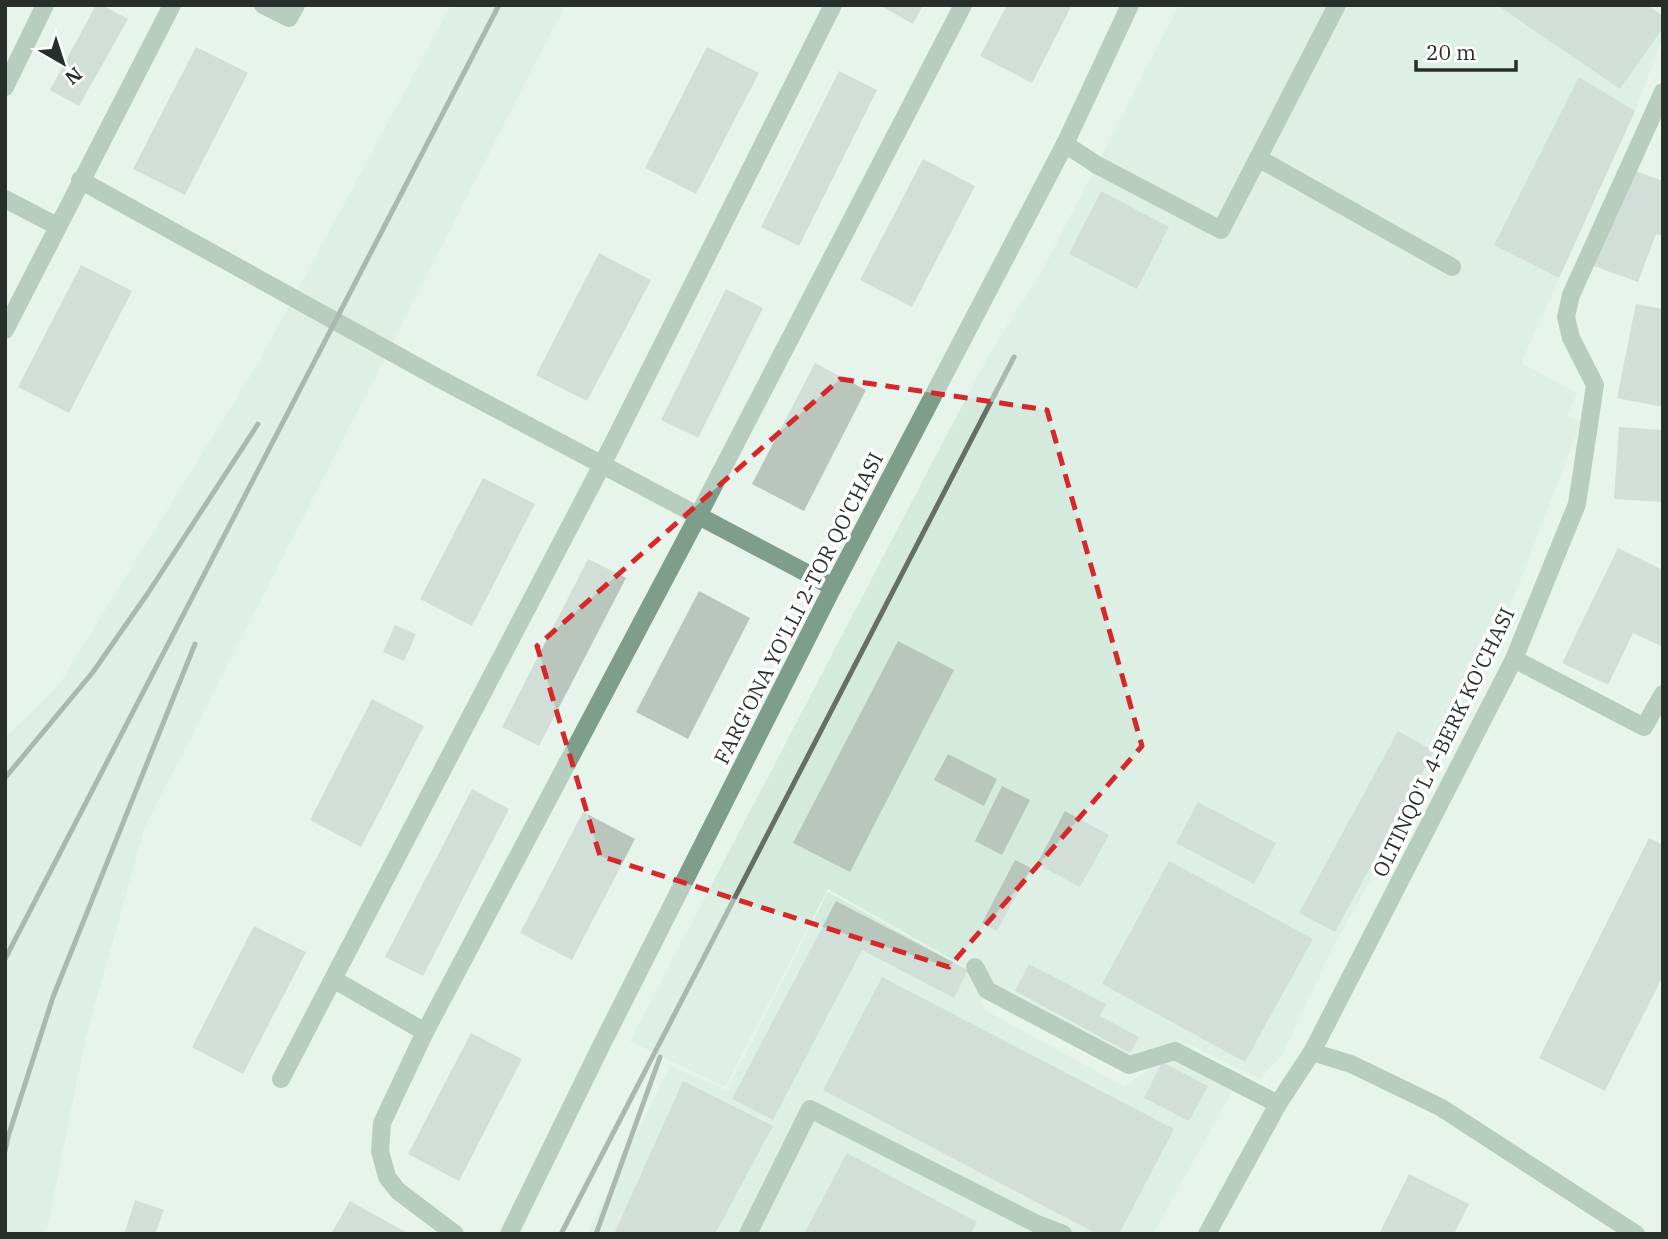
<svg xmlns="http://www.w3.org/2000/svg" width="1668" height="1239" font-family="'IBM Plex Serif',serif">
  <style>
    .built { fill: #d4eadd }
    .building { fill: #b9c6be }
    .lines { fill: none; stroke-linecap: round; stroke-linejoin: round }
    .lane { stroke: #7e9d8b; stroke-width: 18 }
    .street { stroke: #7e9d8b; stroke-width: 18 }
    .rail { stroke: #656e68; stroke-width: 5 }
    .marked { fill: none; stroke: #d62828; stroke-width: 5; stroke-dasharray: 14 9; stroke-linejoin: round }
    .labels { text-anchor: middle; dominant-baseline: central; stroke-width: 7; stroke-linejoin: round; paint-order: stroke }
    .street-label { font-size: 21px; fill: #282e2a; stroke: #fff }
  </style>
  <rect width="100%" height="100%" fill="#e6f4ec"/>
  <g class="built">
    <polygon points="451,5 565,5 145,827 86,1037 46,1234 5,1234 5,738 58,686 260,360"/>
    <polygon points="1179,5 1648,5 1663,16 1663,36 1635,111 1521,363 1577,393 1567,416 1581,422 1480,685 1335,943 1282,1055 1260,1079 1187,1043 1130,1055 981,976 828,889 725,1087 630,1041 988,356 1042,271"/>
    <polygon points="828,892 975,974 985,1010 1125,1087 1158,1060 1169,1057 1233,1090 1153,1234 587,1234 670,1066 727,1090"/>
  </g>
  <g class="building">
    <polygon points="96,5 102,5 128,19 79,106 50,90"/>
    <polygon points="879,5 923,5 913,24"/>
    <polygon points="1007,5 1072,5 1032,83 980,56"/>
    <polygon points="1497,5 1647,5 1663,16 1663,28 1620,89"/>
    <polygon points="196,47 248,73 185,195 133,169"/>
    <polygon points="707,47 759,73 696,194 645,168"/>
    <polygon points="839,71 877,90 799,246 761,227"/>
    <polygon points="1579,77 1635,111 1559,278 1494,245"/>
    <polygon points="923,159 975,186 912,307 860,280"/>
    <polygon points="1630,169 1663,181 1663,236 1656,234 1638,282 1594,266"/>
    <polygon points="1101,191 1169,227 1137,289 1069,254"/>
    <polygon points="599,253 651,280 587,401 536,375"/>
    <polygon points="81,265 132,291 69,413 18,387"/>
    <polygon points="726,289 763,308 698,438 661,420"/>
    <polygon points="1636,304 1663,309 1663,407 1617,398"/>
    <polygon points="815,363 866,390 804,511 752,484"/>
    <polygon points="1619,427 1663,430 1663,502 1614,499"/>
    <polygon points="483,478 535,504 472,626 420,599"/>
    <polygon points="1618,548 1663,570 1663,647 1633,633 1608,685 1562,663"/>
    <polygon points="588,559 626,578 539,746 502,727"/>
    <polygon points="699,591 750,618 688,739 636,712"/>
    <polygon points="395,625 416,634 404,661 383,652"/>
    <polygon points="898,641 954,670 850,872 793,843"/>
    <polygon points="372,699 424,726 361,847 310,820"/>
    <polygon points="1398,731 1434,751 1335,932 1299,913"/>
    <polygon points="948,754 997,779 984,806 934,780"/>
    <polygon points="1002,786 1030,800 1002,855 975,841"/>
    <polygon points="472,789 509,809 423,976 385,957"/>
    <polygon points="1198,802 1276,843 1254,884 1176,843"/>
    <polygon points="1065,811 1109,835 1080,887 1037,864"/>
    <polygon points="583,812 635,839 572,960 520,933"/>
    <polygon points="1649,838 1663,845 1663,976 1605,1091 1539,1058"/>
    <polygon points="1015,860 1031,868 997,931 982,923"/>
    <polygon points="1169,861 1313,939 1245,1062 1102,984"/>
    <polygon points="836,901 968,970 954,998 862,950 773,1120 732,1099"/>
    <polygon points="254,926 306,952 243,1074 192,1047"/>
    <polygon points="1029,964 1106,1004 1100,1016 1139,1037 1130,1053 1015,991"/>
    <polygon points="882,977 1174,1129 1119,1234 1097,1234 823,1090"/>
    <polygon points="471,1033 522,1059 459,1181 408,1154"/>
    <polygon points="1162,1062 1208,1086 1189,1121 1144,1098"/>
    <polygon points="683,1081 773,1126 715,1234 614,1234"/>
    <polygon points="847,1153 977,1222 971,1234 804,1234"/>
    <polygon points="1409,1174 1469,1204 1454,1234 1379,1234"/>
    <polygon points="135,1200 164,1210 155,1234 124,1234"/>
    <polygon points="350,1201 409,1234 331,1234"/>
  </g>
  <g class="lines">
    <g class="lane">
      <polyline points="1065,144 1097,165 1221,230 1337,5"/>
      <polyline points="1258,158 1452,267"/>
      <polyline points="1514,659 1644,727 1663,694"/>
      <polyline points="975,967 987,990 1129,1065 1175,1051 1278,1104"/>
      <polyline points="425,1032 333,979 602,465 833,5"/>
      <polyline points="1312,1052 1351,1064 1440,1107 1636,1234"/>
      <polyline points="281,1079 333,979"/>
      <polyline points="455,1234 398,1191 387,1177 380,1151 382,1123 425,1032 698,516 963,5"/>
      <polyline points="748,1234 810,1109 1037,1224 1063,1234"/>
    </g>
    <g class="street">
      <polyline points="263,5 289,18 296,5"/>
      <polyline points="5,87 45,5"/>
      <polyline points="80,180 440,379 833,587"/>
      <polyline points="5,199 57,226"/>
      <polyline points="5,330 172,5"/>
      <polyline points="509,1234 602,1044 833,587 1065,144 1130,5"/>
      <polyline points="1207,1234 1278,1104 1312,1052 1514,659 1577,504 1595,385 1571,338 1566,317 1571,295 1663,92"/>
    </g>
    <g class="rail">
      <polyline points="5,778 93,672 148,593 258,424"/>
      <polyline points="5,959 499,5"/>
      <polyline points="5,1151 8,1137 53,997 195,644"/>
      <polyline points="561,1234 1014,357"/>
      <polyline points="596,1234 660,1057"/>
    </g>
  </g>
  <path d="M0 0H1668V1239H0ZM840,379L1047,410L1142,746L949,967L600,856L537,646Z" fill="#e6f4ec" fill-opacity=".55" fill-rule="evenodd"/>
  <path class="marked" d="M840,379L1047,410L1142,746L949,967L600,856L537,646Z"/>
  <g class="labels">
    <g class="street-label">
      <text transform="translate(798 608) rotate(-63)">FARG'ONA YO'LLI 2-TOR QO'CHASI</text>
      <text transform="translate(1443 742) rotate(-64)">OLTINQO'L 4-BERK KO'CHASI</text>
    </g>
  </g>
  <rect width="1668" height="1239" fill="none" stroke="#282e2a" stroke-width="14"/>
  <g transform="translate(63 63) rotate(141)" stroke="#ffffff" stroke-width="5" paint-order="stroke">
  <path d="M0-5L12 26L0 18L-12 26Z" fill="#282e2a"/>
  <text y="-10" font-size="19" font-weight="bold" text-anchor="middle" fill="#282e2a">N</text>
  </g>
  <path d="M1416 60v10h100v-10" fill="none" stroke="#282e2a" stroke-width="3.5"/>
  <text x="1426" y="60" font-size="21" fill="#282e2a" stroke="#ffffff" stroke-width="5" paint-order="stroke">20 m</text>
</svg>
